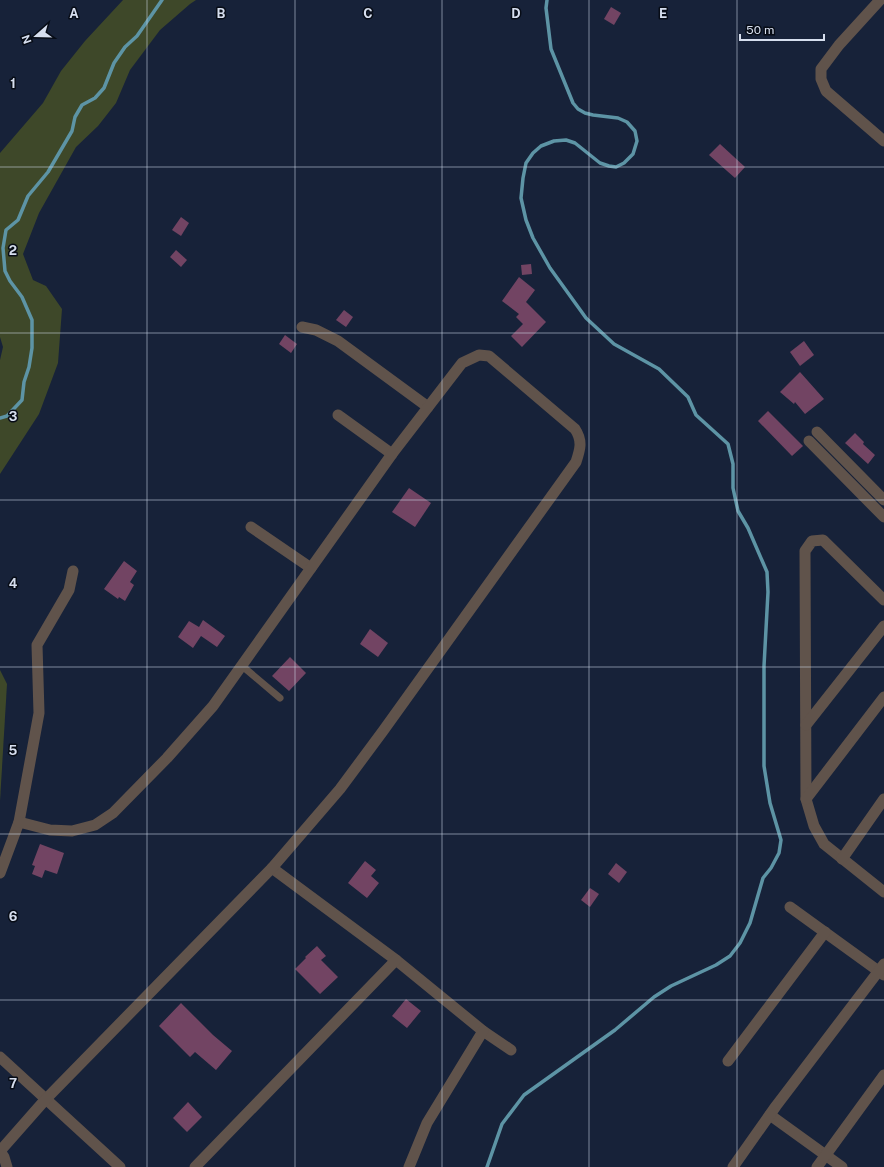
<svg xmlns="http://www.w3.org/2000/svg" width="884" height="1167" font-family="'Public Sans',sans-serif">
  <style>
    .green { fill: #3e4829 }
    .lines { fill: none; stroke-linecap: round; stroke-linejoin: round }
    .stream { stroke: #5d94a5; stroke-width: 3.5 }
    .building { fill: #724463 }
    .service { stroke: #60534b; stroke-width: 7 }
    .minor { stroke: #60534b; stroke-width: 11 }
    .grid { fill: none; stroke: #d6deee; stroke-width: 1; stroke-opacity: 0.55 }
    .grid-label { font-size: 13px; text-anchor: middle; font-weight: bold; fill: #d6deee; stroke: #070c16; stroke-width: 3; stroke-linejoin: round; paint-order: stroke }
  </style>
  <rect width="100%" height="100%" fill="#172239"/>
  <g class="green">
    <polygon points="123,0 196,0 190,4 160,30 130,70 116,103 98,126 76,147 39,213 23,254 33,280 46,286 62,309 58,363 39,414 0,474 0,360 3,347 0,337 0,153 43,103 61,71 85,41"/>
    <polygon points="0,670 7,684 0,801"/>
  </g>
  <g class="lines">
    <g class="stream">
      <polyline points="0,418 7,416 22,400 24,382 29,367 32,348 32,320 22,297 10,281 5,271 3,248 6,230 18,220 28,196 48,172 72,131 75,117 82,105 95,98 104,88 114,63 125,47 137,36 162,0"/>
      <polyline points="487,1167 502,1124 524,1095 615,1030 654,997 671,986 716,965 730,956 740,943 750,923 763,878 771,868 779,853 781,840 770,803 764,766 764,666 768,592 767,572 748,528 738,511 733,488 733,464 728,444 696,415 688,397 659,369 614,344 586,318 550,268 533,238 526,220 521,198 523,178 526,163 533,153 541,146 554,141 566,140 575,143 600,163 609,166 616,167 624,163 633,154 637,141 635,131 627,122 618,118 593,115 585,113 578,109 573,103 551,49 546,8 547,0"/>
    </g>
  </g>
  <g class="building">
    <polygon points="611,7 621,13 614,25 604,19"/>
    <polygon points="720,144 745,167 735,178 709,155"/>
    <polygon points="181,217 189,223 181,236 172,230"/>
    <polygon points="176,250 187,260 181,267 170,257"/>
    <polygon points="531,264 532,274 522,275 521,265"/>
    <polygon points="519,277 535,290 526,302 546,322 522,347 511,336 523,324 516,317 519,314 502,301"/>
    <polygon points="344,310 353,317 346,327 336,320"/>
    <polygon points="285,335 297,344 291,353 279,344"/>
    <polygon points="804,341 814,355 800,366 790,352"/>
    <polygon points="800,372 824,399 805,414 795,402 794,404 780,392"/>
    <polygon points="768,411 803,446 792,456 758,421"/>
    <polygon points="855,433 864,442 863,444 875,455 868,464 845,443"/>
    <polygon points="409,488 431,503 415,527 392,512"/>
    <polygon points="124,561 137,571 130,582 134,585 125,601 119,597 118,599 104,589"/>
    <polygon points="203,620 225,636 217,647 201,636 193,648 178,637 189,621 199,627"/>
    <polygon points="370,629 388,643 378,657 360,644"/>
    <polygon points="290,657 306,673 289,691 272,676"/>
    <polygon points="40,844 64,853 57,874 45,870 42,878 32,874 35,866 32,865"/>
    <polygon points="365,861 376,870 371,876 379,883 367,898 348,883"/>
    <polygon points="616,863 627,872 619,883 608,874"/>
    <polygon points="590,888 599,894 590,907 581,900"/>
    <polygon points="317,946 326,956 321,960 338,977 320,994 295,969 306,958 305,957"/>
    <polygon points="406,999 421,1011 407,1028 392,1016"/>
    <polygon points="181,1003 213,1035 232,1051 216,1070 195,1052 190,1057 159,1026"/>
    <polygon points="188,1102 202,1117 187,1132 173,1118"/>
  </g>
  <g class="lines">
    <polyline class="service" points="241,665 280,698"/>
    <g class="minor">
      <polyline points="880,0 839,45 821,69 821,79 826,91 884,141"/>
      <polyline points="302,327 316,330 338,341 428,407"/>
      <polyline points="338,415 392,454"/>
      <polyline points="817,432 884,500"/>
      <polyline points="809,441 884,517"/>
      <polyline points="251,527 311,568"/>
      <polyline points="884,600 823,540 812,541 805,551 806,799 814,826 824,844 884,892"/>
      <polyline points="806,725 884,626"/>
      <polyline points="806,799 884,697"/>
      <polyline points="842,859 884,799"/>
      <polyline points="272,868 396,960 483,1031 511,1050"/>
      <polyline points="0,873 19,822 39,713 37,645 69,590 73,571"/>
      <polyline points="790,907 884,975"/>
      <polyline points="0,1057 120,1167"/>
      <polyline points="728,1061 825,932"/>
      <polyline points="770,1115 842,1167"/>
      <path d="M7,1167L4,1157L0,1151L45,1100L272,868L340,789L383,731L576,462C580,450 583,441 575,429L489,356L479,355L462,363L392,454L213,706L167,758L113,813L95,825L72,831L50,830L19,822"/>
      <polyline points="195,1167 396,960"/>
      <polyline points="409,1167 427,1123 483,1031"/>
      <polyline points="733,1167 776,1106 884,964"/>
      <polyline points="817,1167 884,1075"/>
    </g>
  </g>
  <path class="grid" d="M147,0V1167M295,0V1167M442,0V1167M589,0V1167M737,0V1167M0,167H884M0,333H884M0,500H884M0,667H884M0,834H884M0,1000H884"/>
  <g class="grid-label">
    <text x="74" y="18">A</text>
    <text x="221" y="18">B</text>
    <text x="368" y="18">C</text>
    <text x="516" y="18">D</text>
    <text x="663" y="18">E</text>
    <text x="13" y="88">1</text>
    <text x="13" y="255">2</text>
    <text x="13" y="421">3</text>
    <text x="13" y="588">4</text>
    <text x="13" y="755">5</text>
    <text x="13" y="921">6</text>
    <text x="13" y="1088">7</text>
  </g>
  <g transform="translate(36 36) rotate(250)" stroke="#070c16" stroke-width="3" paint-order="stroke">
  <path d="M0-3L7 15L0 10L-7 15Z" fill="#d6deee"/>
  <text y="-6" font-size="11" font-weight="bold" text-anchor="middle" fill="#d6deee">N</text>
  </g>
  <path d="M740 34v6h84v-6" fill="none" stroke="#d6deee" stroke-width="2"/>
  <text x="746" y="34" font-size="12" fill="#d6deee" stroke="#070c16" stroke-width="3" paint-order="stroke">50 m</text>
</svg>
